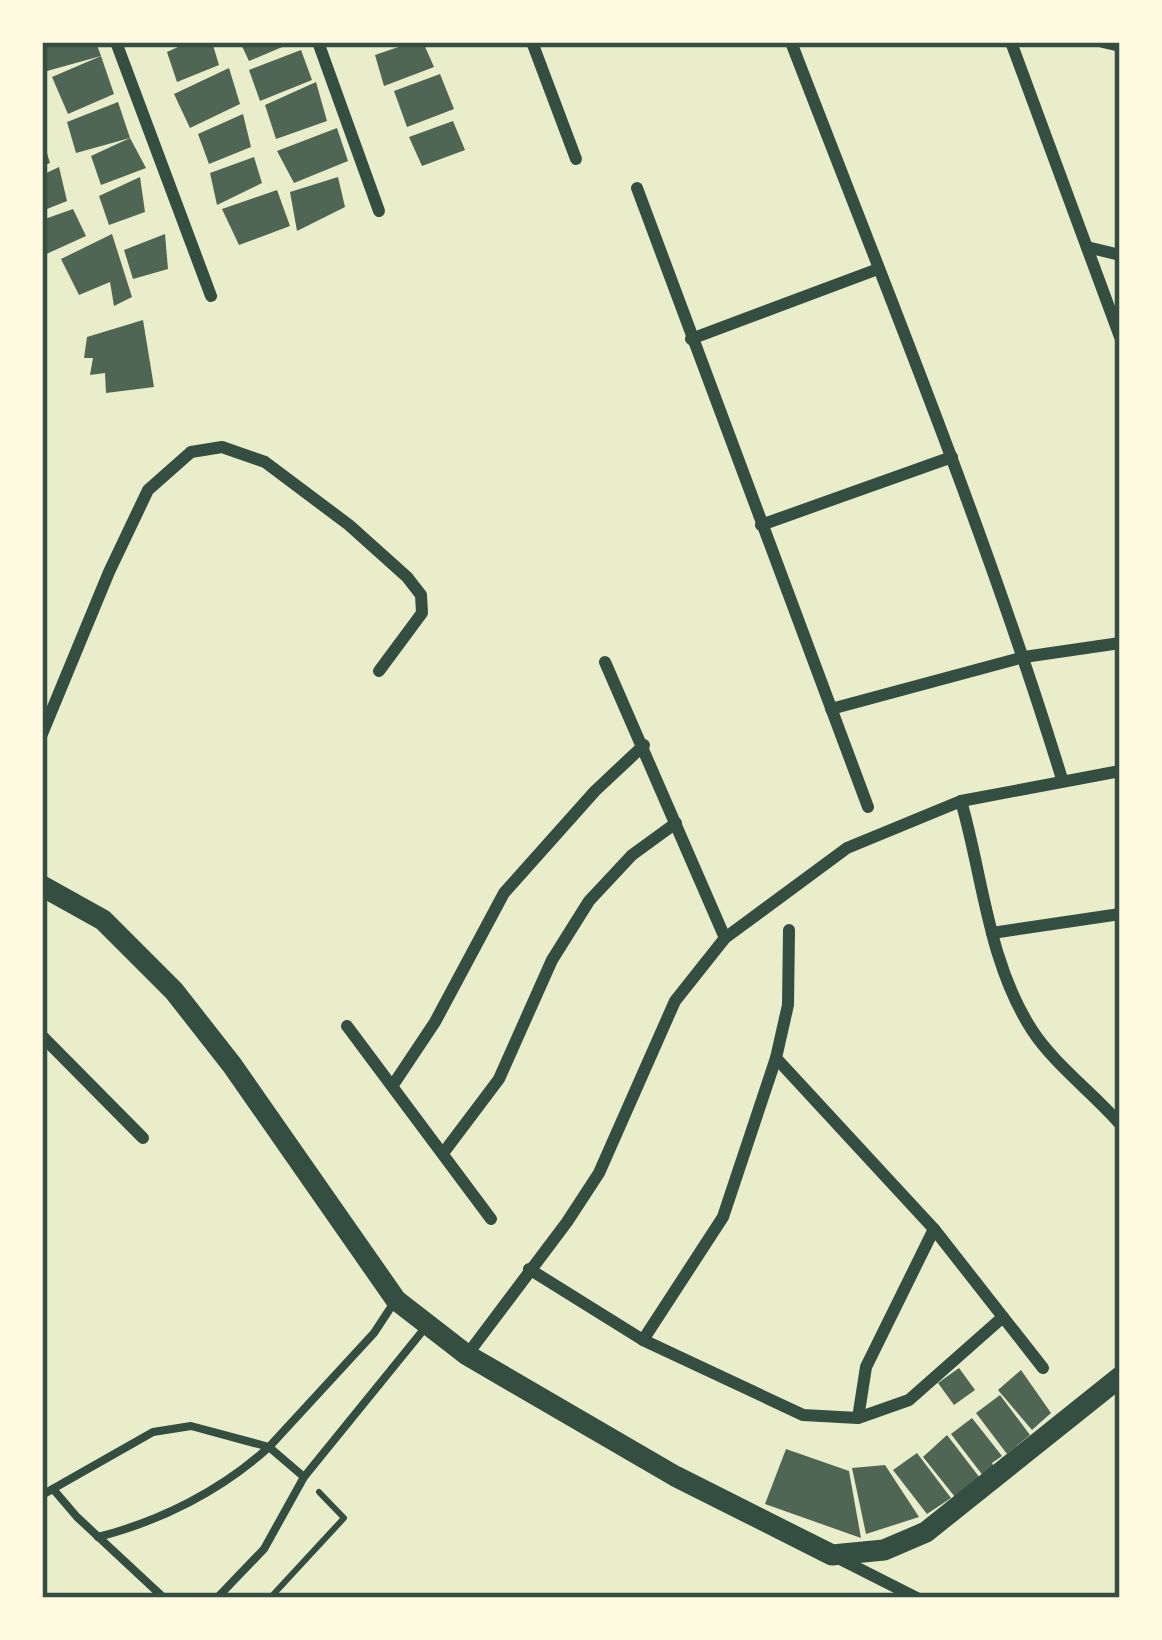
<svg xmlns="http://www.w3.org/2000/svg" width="1162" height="1640" font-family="'Golos Text',sans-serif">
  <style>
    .building { fill: #4f6655 }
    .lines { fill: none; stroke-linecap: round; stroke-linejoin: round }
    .path { stroke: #344e41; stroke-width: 6 }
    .service { stroke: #344e41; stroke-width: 8 }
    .minor { stroke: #344e41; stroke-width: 12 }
    .tertiary { stroke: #344e41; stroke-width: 21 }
    .neatline { fill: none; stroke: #344e41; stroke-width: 4.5 }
  </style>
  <rect width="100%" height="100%" fill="#e9edc9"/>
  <g class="building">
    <polygon points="44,42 96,42 101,56 47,71"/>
    <polygon points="189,42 212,42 219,65 177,82 167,52"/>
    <polygon points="240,42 294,42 249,61"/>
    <polygon points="413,42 423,42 434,67 384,86 375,55"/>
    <polygon points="301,50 312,80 260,101 249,70"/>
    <polygon points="101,56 114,94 68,114 52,77"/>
    <polygon points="229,68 240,104 190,128 174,94"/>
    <polygon points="440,74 454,109 407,127 394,91"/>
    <polygon points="316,82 327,121 276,139 265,105"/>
    <polygon points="118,102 130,138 76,153 67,122"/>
    <polygon points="243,114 251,147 209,164 198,134"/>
    <polygon points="453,121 465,150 422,166 409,137"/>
    <polygon points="337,128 348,161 294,183 277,151"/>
    <polygon points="42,137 50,163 42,166"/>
    <polygon points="130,138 146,168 101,185 91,156"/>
    <polygon points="254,157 262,183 217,205 210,173"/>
    <polygon points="59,167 67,201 42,211 42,175"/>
    <polygon points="140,177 145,212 109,225 99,196"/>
    <polygon points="338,177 345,207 297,231 290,192"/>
    <polygon points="277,190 290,226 239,245 222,209"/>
    <polygon points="73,209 86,236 42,256 42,220"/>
    <polygon points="112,234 132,297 114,306 110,282 79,295 61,259"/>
    <polygon points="165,234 168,269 133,279 124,250"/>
    <polygon points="143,320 154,387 106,393 105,373 90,375 93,358 84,358 87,337"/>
    <polygon points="959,1368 975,1390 954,1405 938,1383"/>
    <polygon points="1021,1370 1051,1413 1032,1430 998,1390"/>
    <polygon points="1000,1395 1030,1435 1007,1454 976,1413"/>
    <polygon points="972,1418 1002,1456 992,1463 995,1469 984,1477 951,1434"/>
    <polygon points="947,1435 980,1478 959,1502 923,1457"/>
    <polygon points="786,1449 849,1471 861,1538 765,1504"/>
    <polygon points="917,1453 951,1498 927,1514 893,1470"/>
    <polygon points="885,1465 919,1517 866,1534 852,1468"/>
  </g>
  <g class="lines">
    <polyline class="path" points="270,1598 344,1518 319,1492"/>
    <g class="service">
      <polyline points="53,1489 77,1517 164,1598"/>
      <polyline points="42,1495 153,1432 191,1426 269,1447 374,1333 395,1301"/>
      <path d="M98,1537C161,1521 222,1490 269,1447L304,1477"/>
      <polyline points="217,1598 264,1549 304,1477 425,1328"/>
    </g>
    <g class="minor">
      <polyline points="116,42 211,296"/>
      <polyline points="318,42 379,211"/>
      <polyline points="532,42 576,159"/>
      <path d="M791,42C885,286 985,529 1062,779"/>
      <polyline points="1011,42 1120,337"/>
      <polyline points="1103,42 1120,46"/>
      <polyline points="637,188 868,807"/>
      <polyline points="1087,247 1120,255"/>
      <polyline points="691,339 878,269"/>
      <polyline points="761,525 952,457"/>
      <polyline points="605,662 725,938"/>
      <polyline points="831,709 1024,657 1120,643"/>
      <polyline points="42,734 109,572 148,490 191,452 222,447 265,462 349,525 407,577 421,595 422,613 379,671"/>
      <path d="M961,801C983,877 988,962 1032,1030C1054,1064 1093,1093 1120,1124"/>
      <polyline points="789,930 788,1005 776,1058 934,1229 1043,1368"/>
      <polyline points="992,933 1120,914"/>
      <polyline points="347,1026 491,1219"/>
      <polyline points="42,1036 143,1138"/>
      <polyline points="393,1085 435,1022 504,893 595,791 644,745"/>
      <polyline points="444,1152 499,1079 552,960 589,901 632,855 676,823"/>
      <polyline points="529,1269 643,1340 803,1415 858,1418 909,1400 1003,1317"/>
      <polyline points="643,1340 723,1217 776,1058"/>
      <polyline points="467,1355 567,1222 599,1173 675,1001 725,938 847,848 961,801 1120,771"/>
      <polyline points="858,1418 866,1367 934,1229"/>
      <polyline points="838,1558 917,1598"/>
    </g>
    <polyline class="tertiary" points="42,886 103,920 174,991 232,1065 396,1300 467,1355 675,1476 832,1555 884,1550 926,1532 1120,1377"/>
  </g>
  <rect width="1162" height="1640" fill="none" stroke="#fefae0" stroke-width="90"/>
  <rect x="45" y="45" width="1072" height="1550" class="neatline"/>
</svg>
